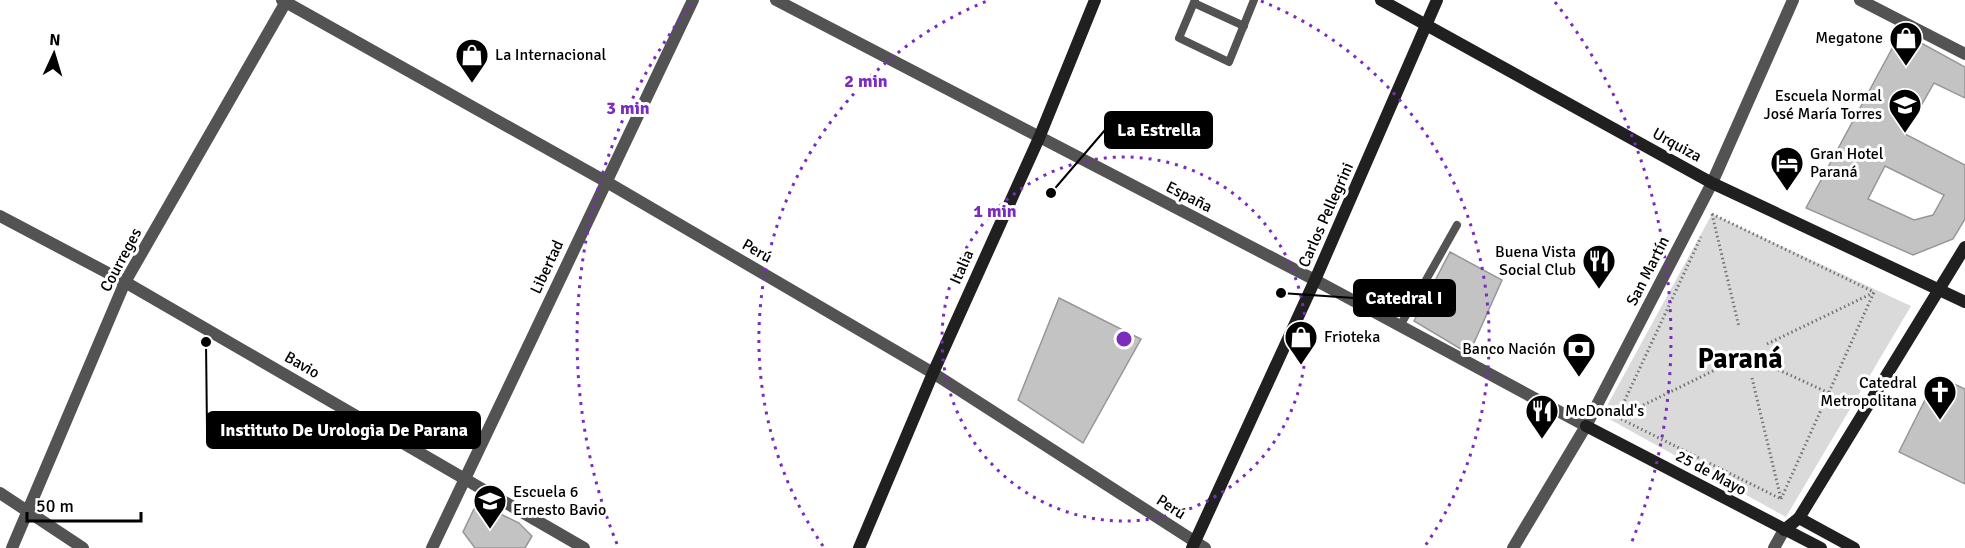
<svg xmlns="http://www.w3.org/2000/svg" width="1965" height="548" font-family="Signika,sans-serif">
  <style>
    .green { fill: #dadada }
    .building { fill: #c3c3c3; stroke: #979797; stroke-width: 1.5; fill-rule: evenodd }
    .lines { fill: none; stroke-linecap: round; stroke-linejoin: round }
    .path { stroke: #757575; stroke-width: 3; stroke-dasharray: 1.5 3; stroke-linecap: butt }
    .lane { stroke: #535353; stroke-width: 8 }
    .street { stroke: #535353; stroke-width: 12 }
    .secondary { stroke: #202020; stroke-width: 12 }
    .ring { fill: none; stroke: #7b2cbf; stroke-width: 3; stroke-dasharray: 3 6 }
    .labels { text-anchor: middle; dominant-baseline: central; stroke-width: 6; stroke-linejoin: round; paint-order: stroke }
    .poi-label { font-size: 16px; fill: #000; stroke: #fff; text-anchor: end }
    .street-label { font-size: 16px; fill: #000; stroke: #fff }
    .town-label { font-size: 28px; font-weight: bold; fill: #000; stroke: #fff }
    .centre { fill: #7b2cbf; stroke: #fff; stroke-width: 3 }
    .ring-label { font-size: 18px; text-anchor: middle; font-weight: bold; fill: #7b2cbf; stroke: #fff; stroke-width: 6; stroke-linejoin: round; paint-order: stroke }
    .leader { fill: none; stroke: #000; stroke-width: 2 }
    .callout-dot { fill: #000; stroke: #fff; stroke-width: 2 }
    .callout { fill: #000; stroke: #000; stroke-width: 2 }
    .callout-label { font-size: 18px; text-anchor: middle; font-weight: bold; fill: #fff }
  </style>
  <rect width="100%" height="100%" fill="#fff"/>
  <polygon class="green" points="1712,214 1911,306 1786,517 1602,415"/>
  <g class="building">
    <path d="M1901,32L1965,67V98L1934,83L1905,134L1965,165V219L1953,239L1913,255L1806,208ZM1885,166L1944,195L1933,215L1914,220L1868,199Z"/>
    <polygon points="1450,252 1502,280 1469,354 1414,321"/>
    <polygon points="1059,298 1141,339 1083,443 1018,400"/>
    <polygon points="1937,376 1965,389 1965,484 1899,452"/>
    <polygon points="486,507 519,523 532,536 525,548 475,548 463,532 474,509"/>
  </g>
  <g class="lines">
    <g class="path">
      <polyline points="1712,214 1874,292"/>
      <polyline points="1712,214 1739,327"/>
      <polyline points="1767,344 1873,293"/>
      <polyline points="1766,364 1829,393"/>
      <polyline points="1752,378 1781,499"/>
      <polyline points="1617,417 1701,237"/>
      <polyline points="1617,417 1781,499"/>
      <polyline points="1619,417 1719,368"/>
      <polyline points="1781,499 1874,292"/>
    </g>
    <g class="lane">
      <polyline points="1195,0 1179,38 1229,62 1254,0"/>
      <polyline points="1194,3 1244,26"/>
      <polyline points="1400,326 1457,225"/>
    </g>
    <g class="street">
      <polyline points="282,0 605,181 933,373 1205,548"/>
      <polyline points="776,0 1315,280 1586,426"/>
      <polyline points="1860,0 1965,54"/>
      <polyline points="0,216 125,282 584,548"/>
      <polyline points="0,493 83,548"/>
      <polyline points="12,548 125,282 287,0"/>
      <polyline points="432,548 693,0"/>
      <polyline points="1513,548 1586,426 1712,183 1793,0"/>
      <polyline points="1774,548 1784,530"/>
    </g>
    <g class="secondary">
      <polyline points="1381,0 1712,183 1965,302"/>
      <polyline points="1586,426 1821,548"/>
      <polyline points="1799,518 1854,548"/>
      <polyline points="1784,530 1799,518 1965,247"/>
      <polyline points="859,548 933,373 1039,138 1095,0"/>
      <polyline points="1192,548 1315,280 1437,0"/>
    </g>
  </g>
  <g class="ring">
    <circle cx="1124" cy="339" r="182"/>
    <path d="M823 546A365 365 0 0 1 987 1M1261 1A365 365 0 0 1 1425 546"/>
    <path d="M617 544A547 547 0 0 1 693 2M1555 2A547 547 0 0 1 1631 544"/>
  </g>
  <defs>
    <g id="shop-pin" transform="scale(1.725)"><path d="M0 17L-7.5 6A9.5 9.5 0 1 1 7.5 6Z" fill="#000" stroke="#fff"/><path d="M-5-2.5h2.3a2.7 3.5 0 0 1 5.4 0H5L5.5 6h-11ZM-1.5-2.5h3a1.5 2.3 0 0 0-3 0Z" fill="#fff"/></g>
    <g id="school-pin" transform="scale(1.725)"><path d="M0 17L-7.5 6A9.5 9.5 0 1 1 7.5 6Z" fill="#000" stroke="#fff"/><path d="M0-5L7-2L0 1L-7-2ZM-4 1L0 2.5L4 1V4Q0 6-4 4Z" fill="#fff"/></g>
    <g id="hotel-pin" transform="scale(1.725)"><path d="M0 17L-7.5 6A9.5 9.5 0 1 1 7.5 6Z" fill="#000" stroke="#fff"/><path d="M-6-4.5h1.5V1H6V5H4.5V3h-9V5H-6ZM-4 0a1.8 1.8 0 1 1 3.6 0ZM.5 0V-2.5h3Q6-2.5 6 0Z" fill="#fff"/></g>
    <g id="restaurant-pin" transform="scale(1.725)"><path d="M0 17L-7.5 6A9.5 9.5 0 1 1 7.5 6Z" fill="#000" stroke="#fff"/><path d="M-5-6h1v4h1v-4h1v4h1v-4h1v5L-1.5 .5V6h-2V.5L-5-1ZM5-6V6H3V1.5H1.5Q1.5-4 5-6Z" fill="#fff"/></g>
    <g id="bank-pin" transform="scale(1.725)"><path d="M0 17L-7.5 6A9.5 9.5 0 1 1 7.5 6Z" fill="#000" stroke="#fff"/><path d="M-6-4H6V4H-6ZM0-2.3a2.3 2.3 0 1 0 0 4.6a2.3 2.3 0 1 0 0-4.6Z" fill="#fff"/></g>
    <g id="church-pin" transform="scale(1.725)"><path d="M0 17L-7.5 6A9.5 9.5 0 1 1 7.5 6Z" fill="#000" stroke="#fff"/><path d="M-1.2-6h2.4v3.5h3.3v2.4h-3.3V6h-2.4V-.1h-3.3v-2.4h3.3Z" fill="#fff"/></g>
  </defs>
  <g fill-rule="evenodd">
    <use href="#shop-pin" x="1906" y="38"/>
    <use href="#shop-pin" x="472" y="55"/>
    <use href="#school-pin" x="1905" y="105"/>
    <use href="#hotel-pin" x="1787" y="163"/>
    <use href="#restaurant-pin" x="1599" y="261"/>
    <use href="#shop-pin" x="1301" y="337"/>
    <use href="#bank-pin" x="1579" y="349"/>
    <use href="#church-pin" x="1940" y="392"/>
    <use href="#restaurant-pin" x="1542" y="411"/>
    <use href="#school-pin" x="490" y="501"/>
  </g>
  <g class="labels">
    <g class="poi-label">
      <text x="1883" y="38">Megatone</text>
      <text x="495" y="55" text-anchor="start">La Internacional</text>
      <text x="1882" y="96">Escuela Normal<tspan x="1882" dy="18">José María Torres</tspan></text>
      <text x="1810" y="154" text-anchor="start">Gran Hotel<tspan x="1810" dy="18">Paraná</tspan></text>
      <text x="1576" y="252">Buena Vista<tspan x="1576" dy="18">Social Club</tspan></text>
      <text x="1324" y="337" text-anchor="start">Frioteka</text>
      <text x="1556" y="349">Banco Nación</text>
      <text x="1917" y="383">Catedral<tspan x="1917" dy="18">Metropolitana</tspan></text>
      <text x="1565" y="411" text-anchor="start">McDonald's</text>
      <text x="513" y="492" text-anchor="start">Escuela 6<tspan x="513" dy="18">Ernesto Bavio</tspan></text>
    </g>
    <g class="street-label">
      <text transform="translate(1677 145) rotate(29)">Urquiza</text>
      <text transform="translate(1189 197) rotate(27)">España</text>
      <text transform="translate(1326 215) rotate(-66)">Carlos Pellegrini</text>
      <text transform="translate(757 251) rotate(30)">Perú</text>
      <text transform="translate(121 260) rotate(-62)">Courreges</text>
      <text transform="translate(547 267) rotate(-65)">Libertad</text>
      <text transform="translate(962 267) rotate(-66)">Italia</text>
      <text transform="translate(1648 271) rotate(-63)">San Martín</text>
      <text transform="translate(302 365) rotate(30)">Bavio</text>
      <text transform="translate(1711 473) rotate(28)">25 de Mayo</text>
      <text transform="translate(1171 507) rotate(33)">Perú</text>
    </g>
    <g class="town-label">
      <text x="1740" y="359">Paraná</text>
    </g>
  </g>
  <circle cx="1124" cy="339" r="9" class="centre"/>
  <g class="ring-label">
    <text x="866" y="87">2 min</text>
    <text x="628" y="114">3 min</text>
    <text x="995" y="217">1 min</text>
  </g>
  <path class="leader" d="M1051 193L1105 130M1281 293L1354 298M206 342L207 430"/>
  <g class="callout-dot">
    <circle cx="1051" cy="193" r="6"/>
    <circle cx="1281" cy="293" r="6"/>
    <circle cx="206" cy="342" r="6"/>
  </g>
  <g class="callout">
    <rect x="1105" y="112" width="107" height="36" rx="6"/>
    <rect x="1354" y="280" width="101" height="36" rx="6"/>
    <rect x="207" y="412" width="273" height="36" rx="6"/>
  </g>
  <g class="callout-label">
    <text x="1159" y="136">La Estrella</text>
    <text x="1404" y="304">Catedral I</text>
    <text x="344" y="436">Instituto De Urologia De Parana</text>
  </g>
  <g transform="translate(54 54) rotate(4)" stroke="#ffffff" stroke-width="4.5" paint-order="stroke">
  <path d="M0-4.5L10 22L0 15L-10 22Z" fill="#000000"/>
  <text y="-9" font-size="16" font-weight="bold" text-anchor="middle" fill="#000000">N</text>
  </g>
  <path d="M27 512v9h114v-9" fill="none" stroke="#000000" stroke-width="3"/>
  <text x="36" y="512" font-size="18" fill="#000000" stroke="#ffffff" stroke-width="4.5" paint-order="stroke">50 m</text>
</svg>
